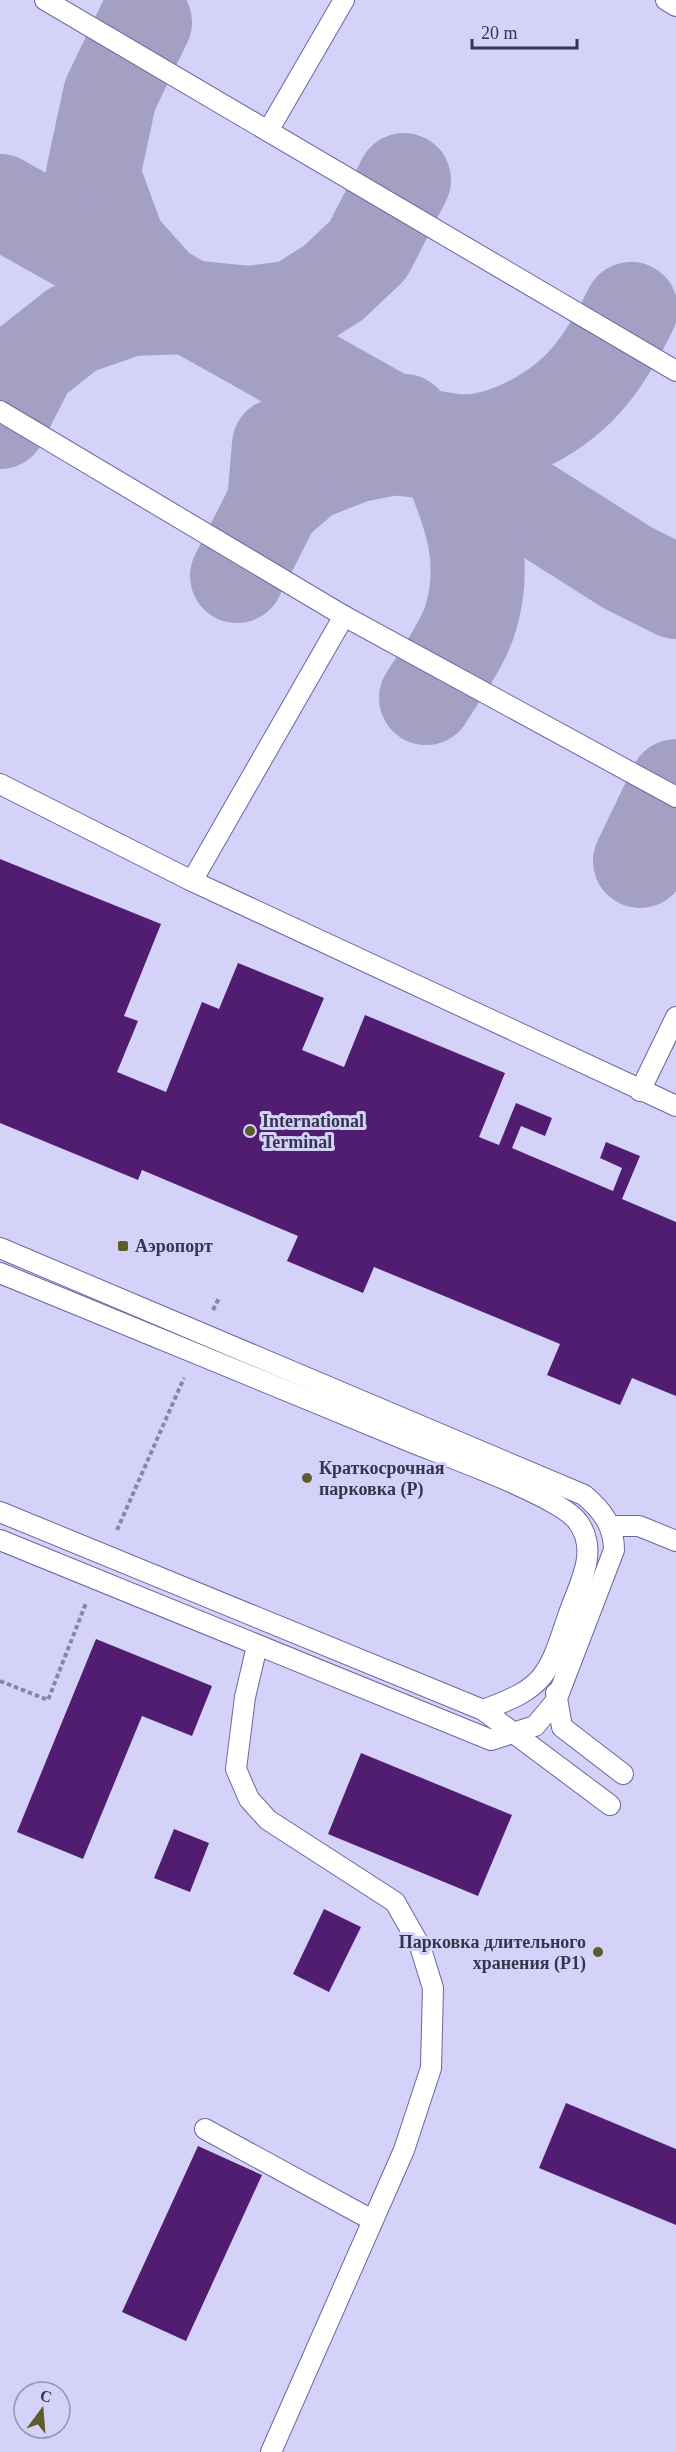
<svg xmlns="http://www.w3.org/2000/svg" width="676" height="2452" font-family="Georgia,serif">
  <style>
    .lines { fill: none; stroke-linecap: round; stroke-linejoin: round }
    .taxiway { stroke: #a3a0c4; stroke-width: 94 }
    .building { fill: #511d71 }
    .service-casing { stroke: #6d65a0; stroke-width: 22 }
    .path { stroke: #8885a7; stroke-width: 4; stroke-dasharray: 4.5 3; stroke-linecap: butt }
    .service { stroke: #fff; stroke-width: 20 }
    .poi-dot { fill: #5d5d2a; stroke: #d5d2fa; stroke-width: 2 }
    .labels { text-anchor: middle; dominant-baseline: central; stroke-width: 6; stroke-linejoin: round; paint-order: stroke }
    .poi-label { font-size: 18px; font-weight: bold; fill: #37344e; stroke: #d5d2fa; text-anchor: start }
  </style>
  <rect width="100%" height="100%" fill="#d5d2fa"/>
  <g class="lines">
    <g class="taxiway">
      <polyline points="145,22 110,95 93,174 119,245 160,291"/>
      <polyline points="0,201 416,434 628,568 676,592"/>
      <path d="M404,421C420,439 426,436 449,440C499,448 562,412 593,372C608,353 620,331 631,309"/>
      <polyline points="0,422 30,363 73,329 130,309 189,307 249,313 295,307 333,283 368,250 404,180"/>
      <path d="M274,503L308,474L354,456L394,448L446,454C468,510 489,556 471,617C464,643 440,675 426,698"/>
      <polyline points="237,576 274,503 279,445"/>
      <polyline points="640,861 676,786"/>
    </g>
  </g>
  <g class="building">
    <polygon points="0,859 161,924 124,1016 138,1021 117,1072 166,1092 202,1002 219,1009 238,963 324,998 302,1050 344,1067 365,1015 505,1073 479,1137 499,1145 516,1103 552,1118 545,1136 521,1126 512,1148 613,1191 622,1168 600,1158 606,1142 640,1156 622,1199 676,1222 676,1396 632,1378 620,1405 547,1375 560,1344 374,1267 363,1293 287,1261 298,1236 142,1170 138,1180 0,1123"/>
    <polygon points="96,1639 212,1686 192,1736 142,1716 83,1859 17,1832"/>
    <polygon points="361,1753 512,1815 478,1896 328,1834"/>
    <polygon points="174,1829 209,1843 190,1892 154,1878"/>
    <polygon points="324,1909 361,1927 329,1992 293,1974"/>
    <polygon points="566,2103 676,2149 676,2225 539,2168"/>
    <polygon points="198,2146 262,2175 186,2341 122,2312"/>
  </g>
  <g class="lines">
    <g class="service-casing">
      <g id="service">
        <polyline points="45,0 676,371"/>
        <polyline points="666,0 676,6"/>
        <polyline points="268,131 344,0"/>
        <polyline points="0,411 344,616"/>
        <polyline points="0,784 192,881 676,1106"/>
        <polyline points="192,881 344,616 676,797"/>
        <polyline points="640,1091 676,1017"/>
        <path d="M0,1248L584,1495C602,1510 614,1526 614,1550L556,1701L535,1726L491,1740L0,1540"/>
        <path d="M0,1273C138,1330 277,1387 416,1444C449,1457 561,1497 578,1522C600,1552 578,1586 568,1616C548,1677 544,1688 483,1710L0,1512"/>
        <polyline points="610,1526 639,1526 676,1541"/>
        <polyline points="257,1646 245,1697 236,1769 249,1799 268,1820 395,1902 420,1946 433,1988 431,2068 404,2150 271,2452"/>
        <polyline points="556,1693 562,1727 623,1774"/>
        <polyline points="483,1710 610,1805"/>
        <polyline points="205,2129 372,2220"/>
      </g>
    </g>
    <g class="path">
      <polyline points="213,1310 219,1298"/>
      <polyline points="117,1530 184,1378"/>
      <polyline points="0,1681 48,1700 86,1603"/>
    </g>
    <use href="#service" class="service"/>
  </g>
  <g class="poi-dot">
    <circle cx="250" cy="1131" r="6"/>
    <rect x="117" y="1240" width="12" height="12" rx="3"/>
    <circle cx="307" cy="1478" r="6"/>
    <circle cx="598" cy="1952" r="6"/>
  </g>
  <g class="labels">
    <g class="poi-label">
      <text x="262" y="1121">International<tspan x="262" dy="21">Terminal</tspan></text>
      <text x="135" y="1246">Аэропорт</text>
      <text x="319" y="1468">Краткосрочная<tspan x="319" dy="21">парковка (P)</tspan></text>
      <text x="586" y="1942" text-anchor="end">Парковка длительного<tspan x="586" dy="21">хранения (P1)</tspan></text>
    </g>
  </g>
  <g transform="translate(42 2410) rotate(16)"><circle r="28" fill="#d5d2fa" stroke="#9693b5" stroke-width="1.5"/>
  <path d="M0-4.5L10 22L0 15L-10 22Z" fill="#5d5d2a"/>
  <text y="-9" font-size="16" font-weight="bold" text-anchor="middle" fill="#37344e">С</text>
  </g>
  <path d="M472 39v9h105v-9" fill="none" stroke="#37344e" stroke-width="3"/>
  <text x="481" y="39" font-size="18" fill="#37344e" stroke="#d5d2fa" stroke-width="4.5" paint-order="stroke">20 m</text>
</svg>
